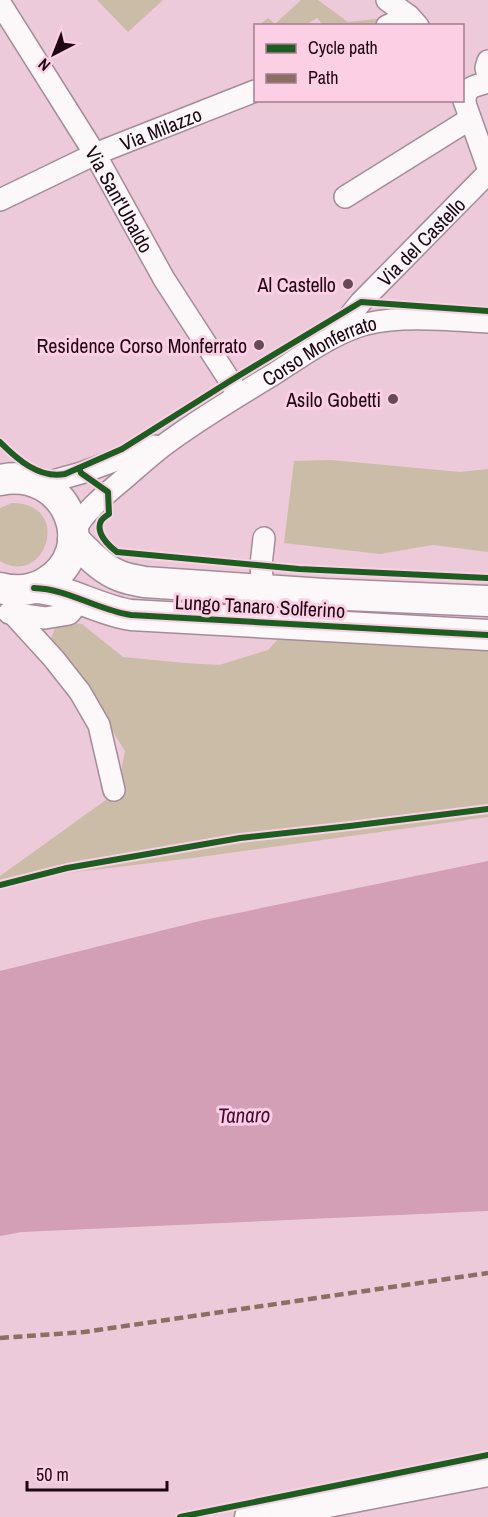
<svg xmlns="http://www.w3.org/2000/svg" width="488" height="1517" font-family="'Archivo Narrow',sans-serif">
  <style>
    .green { fill: #cbbca8 }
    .water { fill: #d29fb7 }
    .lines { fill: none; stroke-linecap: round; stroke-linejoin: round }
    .minor-casing { stroke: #a68b98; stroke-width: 24 }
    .secondary-casing { stroke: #a68b98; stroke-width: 33 }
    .minor { stroke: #fcf7f9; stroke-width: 21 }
    .secondary { stroke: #fcf7f9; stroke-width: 30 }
    .quiet { stroke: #8d6e63; stroke-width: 4.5; stroke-dasharray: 9 4.5; stroke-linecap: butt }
    .cycleway-casing { stroke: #fdcfe4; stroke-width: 10 }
    .cycleway { stroke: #1b5e20; stroke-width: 6 }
    .poi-dot { fill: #664a58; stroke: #fdcfe4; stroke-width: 2 }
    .labels { text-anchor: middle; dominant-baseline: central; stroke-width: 6; stroke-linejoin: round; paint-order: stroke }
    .street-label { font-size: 20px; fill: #1e0512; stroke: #fdcfe4 }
    .poi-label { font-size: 20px; fill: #1e0512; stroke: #fdcfe4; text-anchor: end }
    .water-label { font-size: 21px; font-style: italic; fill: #4e0632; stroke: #fdcfe4 }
  </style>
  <rect width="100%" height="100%" fill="#eccad9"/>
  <g class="green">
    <polygon points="97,0 163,0 128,32"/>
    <polygon points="301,0 318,0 348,22 394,17 374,25 323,25 317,18 306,25 258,26 268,18 275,24"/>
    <polygon points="331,460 460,472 488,469 488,552 433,545 380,554 284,543 294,461"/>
    <path d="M12,503C74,503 45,589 0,561V508Z"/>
    <polygon points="58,621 82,624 123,657 185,663 219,665 268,650 280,637 488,651 488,817 193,858 0,881 0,876 117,792 125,751 94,702 49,643"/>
  </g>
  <polygon class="water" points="488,861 488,1211 22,1232 0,1236 0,971 204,920"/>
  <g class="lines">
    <g class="minor-casing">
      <g id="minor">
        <polyline points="387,0 409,16 418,26"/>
        <path id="s1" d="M0,3L95,154L164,279L239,395"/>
        <polyline points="387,26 409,16"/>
        <polyline points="488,61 486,68 488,75"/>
        <polyline points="462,95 488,168"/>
        <path d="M465,102C465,86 475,86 488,82"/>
        <polyline points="345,197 470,119"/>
        <path id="s2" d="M0,200L95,154L255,91"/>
        <path id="s3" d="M334,335L361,302L488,173"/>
        <polyline points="42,484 81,473 155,446"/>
        <path id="s4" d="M73,533C85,510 106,494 125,478C140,465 155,451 171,440C204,416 239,395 274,374C302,356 333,333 366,324C404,315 449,320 488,322"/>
        <polyline points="263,590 261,565 264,538"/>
        <polyline points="9,613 45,618 69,614 81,600"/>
        <polyline points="13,614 54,659 80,692 99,725 114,790"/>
      </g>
    </g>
    <g class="secondary-casing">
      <g id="secondary">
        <path d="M0,480C66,466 102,550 45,583C31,591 15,592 0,588"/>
        <path d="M73,539C87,552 101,569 120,576C127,579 136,580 144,582L324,594L488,601"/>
        <path d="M34,588C68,589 97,610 131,615L488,635"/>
        <polyline points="250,1517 488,1471"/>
      </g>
    </g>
    <use href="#minor" class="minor"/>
    <use href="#secondary" class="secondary"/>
    <polyline class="quiet" points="0,1338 84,1332 488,1273"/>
    <g class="cycleway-casing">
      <g id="cycleway">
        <path d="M0,442C17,459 39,479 65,474L122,449L230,381L361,302L488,311"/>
        <path d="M79,468L81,473L108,492L109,514C106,516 103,518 101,521C95,533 109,546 117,552L299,569L488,578"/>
        <path d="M34,588C68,589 97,610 131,615L488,635"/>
        <polyline points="0,885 67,868 240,838 350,826 488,809"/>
        <polyline points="180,1517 488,1455"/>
      </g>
    </g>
    <use href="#cycleway" class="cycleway"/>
  </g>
  <g class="poi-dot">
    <circle cx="348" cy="284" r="6"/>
    <circle cx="259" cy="345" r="6"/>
    <circle cx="393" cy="399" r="6"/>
  </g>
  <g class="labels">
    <g class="street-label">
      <text stroke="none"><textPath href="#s2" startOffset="176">Via Milazzo</textPath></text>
      <text stroke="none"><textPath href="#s1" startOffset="230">Via Sant'Ubaldo</textPath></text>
      <text stroke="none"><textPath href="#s3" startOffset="128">Via del Castello</textPath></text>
      <text stroke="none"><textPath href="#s4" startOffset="310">Corso Monferrato</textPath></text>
      <text transform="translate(260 606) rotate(3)">Lungo Tanaro Solferino</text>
    </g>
    <g class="poi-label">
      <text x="336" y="284">Al Castello</text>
      <text x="247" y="345">Residence Corso Monferrato</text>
      <text x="381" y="399">Asilo Gobetti</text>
    </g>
    <g class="water-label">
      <text transform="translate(244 1115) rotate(-1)">Tanaro</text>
    </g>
  </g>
  <rect x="254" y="24" width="210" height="78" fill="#fdcfe4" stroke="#a47e90" stroke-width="1.5"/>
  <rect x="266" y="44" width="30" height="9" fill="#1b5e20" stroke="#a47e90" stroke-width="1.5"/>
  <text x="308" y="54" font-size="18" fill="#1e0512">Cycle path</text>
  <rect x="266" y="74" width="30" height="9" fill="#8d6e63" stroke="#a47e90" stroke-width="1.5"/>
  <text x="308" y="84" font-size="18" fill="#1e0512">Path</text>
  <g transform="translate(54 54) rotate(222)" stroke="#fdcfe4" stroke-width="4.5" paint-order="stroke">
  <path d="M0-4.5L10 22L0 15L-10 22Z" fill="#1e0512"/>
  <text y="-9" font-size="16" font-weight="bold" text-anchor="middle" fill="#1e0512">N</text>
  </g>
  <path d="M27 1481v9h140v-9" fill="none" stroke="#1e0512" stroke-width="3"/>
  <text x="36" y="1481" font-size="18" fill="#1e0512" stroke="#fdcfe4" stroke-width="4.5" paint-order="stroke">50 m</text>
</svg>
